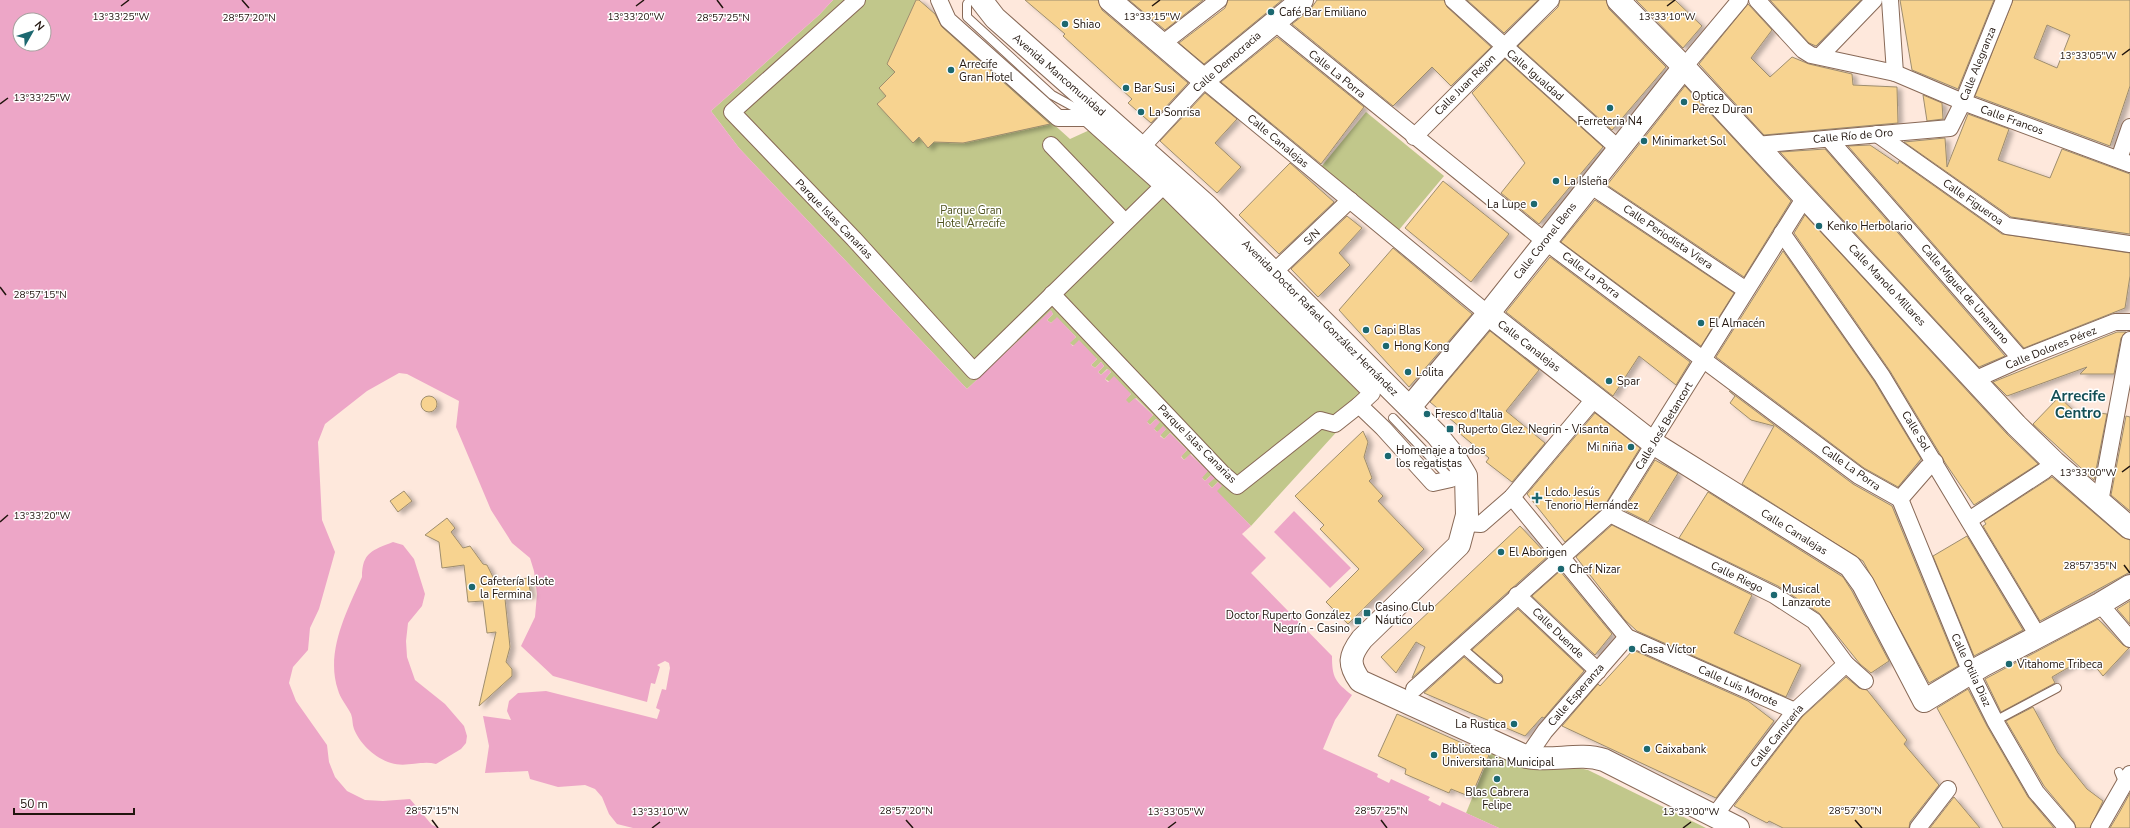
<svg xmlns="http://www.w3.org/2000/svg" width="2130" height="828" font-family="'Nunito Sans',sans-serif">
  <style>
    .green { fill: #c1c78b }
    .water { fill: #eda6c7; fill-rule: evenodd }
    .building { fill: #f7d390; stroke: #9e8d6e; fill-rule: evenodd; filter: url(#shadow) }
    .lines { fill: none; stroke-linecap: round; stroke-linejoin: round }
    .lane-casing { stroke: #886957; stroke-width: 10 }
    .street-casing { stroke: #886957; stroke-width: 18 }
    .secondary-casing { stroke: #886957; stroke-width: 24 }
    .lane { stroke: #fff; stroke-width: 8 }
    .street { stroke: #fff; stroke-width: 16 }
    .secondary { stroke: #fff; stroke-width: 22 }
    .ticks { fill: none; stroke: #21150e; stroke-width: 1.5 }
    .poi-dot { fill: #1c6870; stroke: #fff; stroke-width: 1.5 }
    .labels { text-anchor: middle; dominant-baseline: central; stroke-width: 3; stroke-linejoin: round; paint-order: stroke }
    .poi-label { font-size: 11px; fill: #21150e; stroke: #fff; text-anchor: start }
    .street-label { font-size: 11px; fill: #21150e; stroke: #fff }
    .park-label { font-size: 11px; fill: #4e521e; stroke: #fff }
    .district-label { font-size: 15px; font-weight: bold; fill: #134f56; stroke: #fff }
    .ticks-label { font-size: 10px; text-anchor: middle; fill: #21150e; stroke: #fff; stroke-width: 3; stroke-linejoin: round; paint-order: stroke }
  </style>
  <defs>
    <filter id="shadow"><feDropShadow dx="4.5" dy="2.5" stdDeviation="2" flood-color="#0004"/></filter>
  </defs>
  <rect width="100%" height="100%" fill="#fee8dc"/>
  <g class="green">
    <polygon points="833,0 915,0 1070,139 1094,128 1372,393 1251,526 1216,491 1218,482 1212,488 1208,484 1211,475 1205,481 1201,477 1207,471 1191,454 1184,460 1181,456 1187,450 1170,433 1164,439 1160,435 1166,429 1157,432 1153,428 1159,422 1156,419 1150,425 1146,421 1153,415 1136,398 1129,404 1125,400 1131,394 1105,379 1111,372 1107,369 1101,375 1098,372 1104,366 1101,362 1095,368 1091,365 1097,359 1069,343 1076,337 1057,318 1051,323 1047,320 1053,314 1051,311 967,389 739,148 711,111 819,15"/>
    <polygon points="1366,112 1444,176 1398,231 1321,167"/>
    <polygon points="1492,749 1588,770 1706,828 1499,828 1466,813"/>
  </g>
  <g class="water">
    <path d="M0,0H833L819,15L711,111L739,148L967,389L1051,310L1053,314L1047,320L1051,323L1057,317L1076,337L1070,343L1073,346L1079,340L1097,359L1091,365L1095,368L1101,362L1104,366L1098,372L1101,375L1108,369L1111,372L1105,379L1108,382L1114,376L1131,394L1126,400L1129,403L1135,398L1153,415L1147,422L1150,425L1156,419L1160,422L1154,429L1157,432L1163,426L1166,429L1160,436L1164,439L1170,433L1187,450L1181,457L1184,460L1190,454L1208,471L1202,478L1205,481L1211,475L1215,478L1208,484L1212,488L1218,482L1222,486L1217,491L1251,526L1242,534L1266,558L1251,573L1332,656C1332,677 1335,682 1352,695L1335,720L1323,749L1378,774L1377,777L1389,783L1391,779L1430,797L1428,800L1440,806L1442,802L1499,828H633L617,824L609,814L602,797L595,789L585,785L558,787L530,779L528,771L485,773L489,746L483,716L511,720L507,711L509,701L518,693L546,691L657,719L660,710L656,708L662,689L666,690L670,668L669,663L665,661L657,665L660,667L655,684L651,683L647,702L553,676L521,646L535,617L537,594L534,571L530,558L512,543L491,510L456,427L459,401L407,374L399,373L367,391L325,424L318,442L322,520L335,552L319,609L310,628L308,650L293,667L289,683L296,701L327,745L329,762L335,777L347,791L365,800L383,801L410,799L432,825L440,828H0ZM20,20H44V44H20Z"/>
    <polygon points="1294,511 1351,568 1330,588 1274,532"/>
    <path d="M393,542L403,545L414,559L425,594L422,606L408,623L406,641L407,657L415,680L445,704L464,726L467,736L466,743L461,749L436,764C421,760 406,768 391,763C375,758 360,744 354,729C352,724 353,719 351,714C347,706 340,698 338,690C325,652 347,611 362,577C362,552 373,550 393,542Z"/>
  </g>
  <g class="building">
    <polygon points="916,0 919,0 935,14 942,27 1050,124 963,143 934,142 928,148 919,137 913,143 877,104 886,96 879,88 895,72 887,64"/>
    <polygon points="1025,0 1098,0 1102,10 1188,83 1151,123 1128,103 1132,99 1063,36 1065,34"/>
    <polygon points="1129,0 1203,0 1165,30"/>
    <polygon points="1228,0 1282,0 1204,64 1179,43 1225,8"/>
    <polygon points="1317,0 1444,0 1447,7 1491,47 1451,86 1432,67 1393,106 1292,24 1310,10"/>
    <polygon points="1467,0 1538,0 1504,33"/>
    <polygon points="1560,0 1606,0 1609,9 1666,67 1612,130 1518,46 1558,7"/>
    <polygon points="1636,0 1675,0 1702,26 1683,48"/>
    <polygon points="1770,0 1861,0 1816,46 1809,43"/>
    <polygon points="1900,0 1994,0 1958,89 1912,70"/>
    <path d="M2013,0H2130V86L2110,146L1975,96ZM2047,25L2070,35L2057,68L2034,58Z"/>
    <polygon points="1748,4 1772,30 1751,58 1770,77 1792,57 1809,64 1852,74 1853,85 1897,87 1898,123 1764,135 1699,64"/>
    <polygon points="1277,37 1364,107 1321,164 1221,82"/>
    <polygon points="1505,59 1603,147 1539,224 1501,193 1525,163 1472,93"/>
    <polygon points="1685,86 1791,201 1744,277 1607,185"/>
    <polygon points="1205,93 1237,119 1215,143 1241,167 1217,193 1160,141"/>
    <polygon points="1923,95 1942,103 1943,119 1927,121"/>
    <polygon points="1968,114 2009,129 1998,160 2050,178 2062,149 2130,174 2130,234 2011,217 1904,142 1945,138 1947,167"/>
    <polygon points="1870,145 1898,164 1899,161 2002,234 2130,253 2130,276 2125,308 2024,348 1848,146"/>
    <polygon points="1825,149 2005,356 1979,367 1780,152"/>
    <polygon points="1290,163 1334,202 1279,254 1239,215"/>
    <polygon points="1443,181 1509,234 1471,282 1405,228"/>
    <polygon points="1595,200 1734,293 1701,346 1561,242"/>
    <polygon points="1805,215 2007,434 2038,464 1974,505 1946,464 1890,371 1794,233"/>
    <polygon points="1347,216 1362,228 1339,253 1350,265 1318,297 1291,269"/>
    <polygon points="1393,248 1472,314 1409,387 1339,310"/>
    <polygon points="1783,251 1874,381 1921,459 1898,487 1864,468 1716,357"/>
    <polygon points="1550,257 1690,362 1676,385 1639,356 1613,396 1506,312"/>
    <polygon points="1490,331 1539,370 1506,411 1545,443 1512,482 1486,462 1489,458 1458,432 1461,428 1430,402"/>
    <polygon points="2117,332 2126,332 2121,338 2114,374 2080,374 2087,367 2007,396 1993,382"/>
    <polygon points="1729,391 1853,484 1892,506 1958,666 1929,683 1863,561 1742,484 1774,426 1751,420 1730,403 1735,396"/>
    <circle cx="429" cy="404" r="8"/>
    <polygon points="2059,397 2073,410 2107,414 2094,480 2033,424"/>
    <polygon points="1595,413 1640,448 1603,508 1565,542 1527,494"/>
    <polygon points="2126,416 2130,417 2130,511 2111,495"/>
    <polygon points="1363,431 1368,442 1364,457 1372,478 1369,481 1383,496 1378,501 1424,549 1348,624 1326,602 1359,569 1320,529 1324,525 1295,496"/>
    <polygon points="1655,460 1678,473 1648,522 1624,510"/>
    <polygon points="2052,477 2122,537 2130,540 2130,572 2040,621 1983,526 1986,524 1984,521"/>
    <polygon points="404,491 412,501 398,512 390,501"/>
    <polygon points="1708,492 1843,577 1852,591 1889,661 1871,673 1860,664 1819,613 1778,586 1679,538"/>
    <polygon points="447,518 455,528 451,532 463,548 470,546 483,564 487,565 496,583 528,578 531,596 505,599 510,647 506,662 512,669 512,676 479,706 496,632 487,633 483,601 468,602 464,565 442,568 439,542 425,535"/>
    <polygon points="1612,525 1752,595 1734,633 1801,665 1786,697 1637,631 1625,620 1576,557"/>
    <polygon points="1520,526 1548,556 1412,678 1425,647 1416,642 1396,673 1381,657"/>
    <polygon points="1967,536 2023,630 1974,656 1933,556"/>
    <polygon points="1560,571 1612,634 1595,655 1532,596"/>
    <polygon points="2130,601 2130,624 2117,609"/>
    <polygon points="1518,609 1584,671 1544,718 1542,717 1525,736 1424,693 1464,657 1494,683 1502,683 1503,680 1502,675 1472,650"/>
    <polygon points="2098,619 2123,645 2129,648 2103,676 2094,665 2082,668 2078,662 2052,677 2055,683 2001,712 1985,679"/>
    <polygon points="1633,650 1748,701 1774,721 1716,798 1562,726 1598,684 1600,686"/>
    <polygon points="1846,677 1859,688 1867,690 1907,740 1904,744 1939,785 1910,822 1909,828 1783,828 1769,821 1767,823 1734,806 1802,717"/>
    <polygon points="1968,689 1987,726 2028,797 2054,828 2003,828 1937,708"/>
    <polygon points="2033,707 2058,753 2087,789 2103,801 2090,828 2076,828 2074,822 2044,786 2006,721"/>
    <polygon points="1397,714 1489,755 1471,797 1451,789 1449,793 1405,774 1406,769 1378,756"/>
    <polygon points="2130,793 2130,828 2110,828 2119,813"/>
    <polygon points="1954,797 1980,828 1930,828"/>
  </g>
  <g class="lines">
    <g class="lane-casing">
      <g id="lane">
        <polyline points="970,0 967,4 967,17 1052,95 1072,106 1089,109"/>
        <polyline points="1393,418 1452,480"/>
        <polyline points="1461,647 1498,679"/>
        <polyline points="1995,721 2057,688"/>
        <polyline points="2119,772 2124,784"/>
      </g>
    </g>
    <g class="street-casing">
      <g id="street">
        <polyline points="857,0 732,112 854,239 974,371 1163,186"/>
        <polyline points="939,0 948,20 1058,118 1087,118 1163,186 1372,393 1359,405"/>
        <polyline points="1453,0 1619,149"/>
        <polyline points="1757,0 1803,50 1811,55 1895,73 1963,102 2130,164"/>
        <polyline points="1890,0 1895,73"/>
        <polyline points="1274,22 1546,242 1859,476 1900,499"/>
        <polyline points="1162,44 1219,0"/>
        <polyline points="1820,56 1874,0"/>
        <polyline points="1684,67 1740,0"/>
        <polyline points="1877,134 2007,226 2130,244"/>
        <polyline points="1414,137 1551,0"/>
        <polyline points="1829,139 2021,359"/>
        <polyline points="1051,145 1125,222"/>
        <polyline points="1756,145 1950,128 1963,102 2004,0"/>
        <polyline points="1141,148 1204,80 1488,314"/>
        <polyline points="2119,159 2130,127"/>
        <polyline points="1590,185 1746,290"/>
        <polyline points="1782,233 1882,376 2038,636"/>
        <polyline points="1273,273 1350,200"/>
        <polyline points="1052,294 1222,473 1237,486 1320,420 1335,424 1359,405 1383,428 1433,483 1451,479"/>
        <polyline points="1974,380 2021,359 2115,322 2130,322"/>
        <polyline points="1512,497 1627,637 1795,711"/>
        <polyline points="1900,499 1971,673 1995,721 2036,792 2067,828"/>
        <polyline points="1900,499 1927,468 1935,462"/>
        <polyline points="2100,502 2130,340"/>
        <polyline points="1610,514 1774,595 1814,621 1846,664 1865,681"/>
        <polyline points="1969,520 2044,471 2054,462"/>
        <polyline points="1465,523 1481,524 1512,497 1595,398"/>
        <polyline points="1517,595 1598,671"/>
        <polyline points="2100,604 2130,639"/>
        <polyline points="1414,689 1610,514 1650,450 1657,433 1805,197"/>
        <polyline points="1527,757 1545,731 1627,637"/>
        <polyline points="1714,816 1795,711 1846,664"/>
        <polyline points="1918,828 1948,789"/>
        <polyline points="2099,828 2130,774"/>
      </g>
    </g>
    <g class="secondary-casing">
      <g id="secondary">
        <path d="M981,0L995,18L1207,206L1437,435L1454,456L1466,476L1467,515L1459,545L1362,639C1349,656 1348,664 1360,681L1527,757C1553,762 1579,752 1604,760L1738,828"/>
        <polyline points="1110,0 1204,80 1302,0"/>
        <polyline points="1618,0 1684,67 2016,425 2054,462 2130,528"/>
        <polyline points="1488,314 1653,443 1850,566 1863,584 1924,701 1982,666 2100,604 2130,586"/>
        <polyline points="1410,407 1488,314 1684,67"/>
      </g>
    </g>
    <use href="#lane" class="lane"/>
    <use href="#street" class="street"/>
    <use href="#secondary" class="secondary"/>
  </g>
  <path class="ticks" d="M242,0L249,8M717,0L723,8M121,6L129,0M636,6L644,0M1152,6L1160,0M1667,6L1675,0M2122,55L2130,49M0,104L8,98M0,287L6,295M2122,472L2130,466M0,522L8,515M2124,565L2130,573M432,820L438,828M906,820L913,828M1381,820L1387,828M1855,820L1862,828M652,828L660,822M1168,828L1176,822M1683,828L1691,822"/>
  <g class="poi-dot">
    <circle cx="1271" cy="12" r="4"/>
    <circle cx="1065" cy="24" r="4"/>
    <circle cx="951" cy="70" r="4"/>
    <circle cx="1126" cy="88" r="4"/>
    <circle cx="1684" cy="102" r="4"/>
    <circle cx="1610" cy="108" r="4"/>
    <circle cx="1141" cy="112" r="4"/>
    <circle cx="1644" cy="141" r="4"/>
    <circle cx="1556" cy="181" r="4"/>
    <circle cx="1534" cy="204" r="4"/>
    <circle cx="1819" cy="226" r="4"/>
    <circle cx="1701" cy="323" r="4"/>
    <circle cx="1366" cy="330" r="4"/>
    <circle cx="1386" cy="346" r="4"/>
    <circle cx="1408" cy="372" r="4"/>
    <circle cx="1609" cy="381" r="4"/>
    <circle cx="1427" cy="414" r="4"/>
    <rect x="1446" y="425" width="8" height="8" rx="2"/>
    <circle cx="1631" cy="447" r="4"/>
    <circle cx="1388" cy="456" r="4"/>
    <path d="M1535 492h4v4h4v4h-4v4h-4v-4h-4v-4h4z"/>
    <circle cx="1501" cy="552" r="4"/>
    <circle cx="1561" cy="569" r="4"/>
    <circle cx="472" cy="587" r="4"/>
    <circle cx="1774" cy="595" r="4"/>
    <rect x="1363" y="609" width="8" height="8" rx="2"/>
    <rect x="1354" y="617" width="8" height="8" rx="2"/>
    <circle cx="1632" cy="649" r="4"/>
    <circle cx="2009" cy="664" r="4"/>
    <circle cx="1514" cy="724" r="4"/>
    <circle cx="1647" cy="749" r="4"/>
    <circle cx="1434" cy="755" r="4"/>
    <circle cx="1497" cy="779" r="4"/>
  </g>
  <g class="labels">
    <g class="poi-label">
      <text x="1279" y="12">Café Bar Emiliano</text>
      <text x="1073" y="24">Shiao</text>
      <text x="959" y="64">Arrecife<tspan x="959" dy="13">Gran Hotel</tspan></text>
      <text x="1134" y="88">Bar Susi</text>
      <text x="1692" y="96">Optica<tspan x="1692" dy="13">Perez Duran</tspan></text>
      <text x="1149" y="112">La Sonrisa</text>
      <text x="1610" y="121" text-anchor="middle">Ferreteria N4</text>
      <text x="1652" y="141">Minimarket Sol</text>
      <text x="1564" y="181">La Isleña</text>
      <text x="1526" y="204" text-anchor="end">La Lupe</text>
      <text x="1827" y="226">Kenko Herbolario</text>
      <text x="1709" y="323">El Almacén</text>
      <text x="1374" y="330">Capi Blas</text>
      <text x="1394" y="346">Hong Kong</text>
      <text x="1416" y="372">Lolita</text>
      <text x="1617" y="381">Spar</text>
      <text x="1435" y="414">Fresco d'Italia</text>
      <text x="1458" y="429">Ruperto Glez. Negrin - Visanta</text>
      <text x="1623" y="447" text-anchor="end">Mi niña</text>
      <text x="1396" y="450">Homenaje a todos<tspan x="1396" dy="13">los regatistas</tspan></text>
      <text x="1545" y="492">Lcdo. Jesús<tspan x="1545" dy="13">Tenorio Hernández</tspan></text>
      <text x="1509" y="552">El Aborigen</text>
      <text x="1569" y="569">Chef Nizar</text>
      <text x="480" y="581">Cafetería Islote<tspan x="480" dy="13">la Fermina</tspan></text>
      <text x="1782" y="589">Musical<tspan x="1782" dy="13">Lanzarote</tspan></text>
      <text x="1375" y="607">Casino Club<tspan x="1375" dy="13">Náutico</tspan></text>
      <text x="1350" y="615" text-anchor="end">Doctor Ruperto González<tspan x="1350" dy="13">Negrín - Casino</tspan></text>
      <text x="1640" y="649">Casa Víctor</text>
      <text x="2017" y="664">Vitahome Tribeca</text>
      <text x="1506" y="724" text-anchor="end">La Rustica</text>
      <text x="1442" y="749">Biblioteca<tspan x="1442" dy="13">Universitaria Municipal</tspan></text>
      <text x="1655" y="749">Caixabank</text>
      <text x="1497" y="792" text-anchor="middle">Blas Cabrera<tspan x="1497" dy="13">Felipe</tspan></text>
    </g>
    <g class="street-label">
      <text transform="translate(1227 62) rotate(-41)">Calle Democracia</text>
      <text transform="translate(1978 64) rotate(-68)">Calle Alegranza</text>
      <text transform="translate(1337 74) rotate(39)">Calle La Porra</text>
      <text transform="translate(1059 75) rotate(41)">Avenida Mancomunidad</text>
      <text transform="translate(1535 75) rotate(41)">Calle Igualdad</text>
      <text transform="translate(1465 85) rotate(-45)">Calle Juan Rejon</text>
      <text transform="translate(2012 120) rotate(20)">Calle Francos</text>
      <text transform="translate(1853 136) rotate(-5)">Calle Río de Oro</text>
      <text transform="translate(1278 141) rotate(40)">Calle Canalejas</text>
      <text transform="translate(1973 202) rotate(35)">Calle Figueroa</text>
      <text transform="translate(834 219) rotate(46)">Parque Islas Canarias</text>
      <text transform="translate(1312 237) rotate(-44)">S/N</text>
      <text transform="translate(1668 237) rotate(34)">Calle Periodista Viera</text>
      <text transform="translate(1545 241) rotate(-52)">Calle Coronel Bens</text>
      <text transform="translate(1591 275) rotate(37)">Calle La Porra</text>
      <text transform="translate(1887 285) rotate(47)">Calle Manolo Millares</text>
      <text transform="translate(1965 294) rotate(49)">Calle Miguel de Unamuno</text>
      <text transform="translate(1320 318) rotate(45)">Avenida Doctor Rafael González Hernández</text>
      <text transform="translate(1529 346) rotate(38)">Calle Canalejas</text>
      <text transform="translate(2051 348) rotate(-22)">Calle Dolores Pérez</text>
      <text transform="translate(1664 426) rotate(-59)">Calle José Betancort</text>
      <text transform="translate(1916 431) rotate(59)">Calle Sol</text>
      <text transform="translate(1197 444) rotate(45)">Parque Islas Canarias</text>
      <text transform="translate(1851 468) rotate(35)">Calle La Porra</text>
      <text transform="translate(1794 532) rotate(32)">Calle Canalejas</text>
      <text transform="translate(1737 577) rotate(26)">Calle Riego</text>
      <text transform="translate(1558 633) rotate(44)">Calle Duende</text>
      <text transform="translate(1971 670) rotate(65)">Calle Otilia Diaz</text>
      <text transform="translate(1738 686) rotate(24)">Calle Luis Morote</text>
      <text transform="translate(1576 695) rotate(-49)">Calle Esperanza</text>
      <text transform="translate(1777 736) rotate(-51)">Calle Carniceria</text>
    </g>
    <g class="park-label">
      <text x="971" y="210">Parque Gran<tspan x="971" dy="13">Hotel Arrecife</tspan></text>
    </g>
    <g class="district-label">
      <text x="2078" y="396">Arrecife<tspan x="2078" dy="17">Centro</tspan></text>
    </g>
  </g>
  <g class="ticks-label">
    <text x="1152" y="20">13°33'15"W</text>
    <text x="1667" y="20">13°33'10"W</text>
    <text x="121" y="20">13°33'25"W</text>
    <text x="636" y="20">13°33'20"W</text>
    <text x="249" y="21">28°57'20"N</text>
    <text x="723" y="21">28°57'25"N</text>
    <text x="2088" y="59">13°33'05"W</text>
    <text x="42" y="101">13°33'25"W</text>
    <text x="40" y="298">28°57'15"N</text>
    <text x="2088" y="476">13°33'00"W</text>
    <text x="42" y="519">13°33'20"W</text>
    <text x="2090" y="569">28°57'35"N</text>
    <text x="432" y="814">28°57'15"N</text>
    <text x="906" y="814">28°57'20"N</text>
    <text x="1381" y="814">28°57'25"N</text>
    <text x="1855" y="814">28°57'30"N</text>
    <text x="660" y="815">13°33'10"W</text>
    <text x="1176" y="815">13°33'05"W</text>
    <text x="1691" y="815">13°33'00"W</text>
  </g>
  <g transform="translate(32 32) rotate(51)"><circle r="19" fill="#ffffff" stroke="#a6a19f"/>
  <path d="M0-3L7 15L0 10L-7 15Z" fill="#1c6870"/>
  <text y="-6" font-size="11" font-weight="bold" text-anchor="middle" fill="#21150e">N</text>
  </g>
  <path d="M14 808v6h120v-6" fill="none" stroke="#21150e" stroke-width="2"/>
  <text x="20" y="808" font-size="12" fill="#21150e" stroke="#ffffff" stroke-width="3" paint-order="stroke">50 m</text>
</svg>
